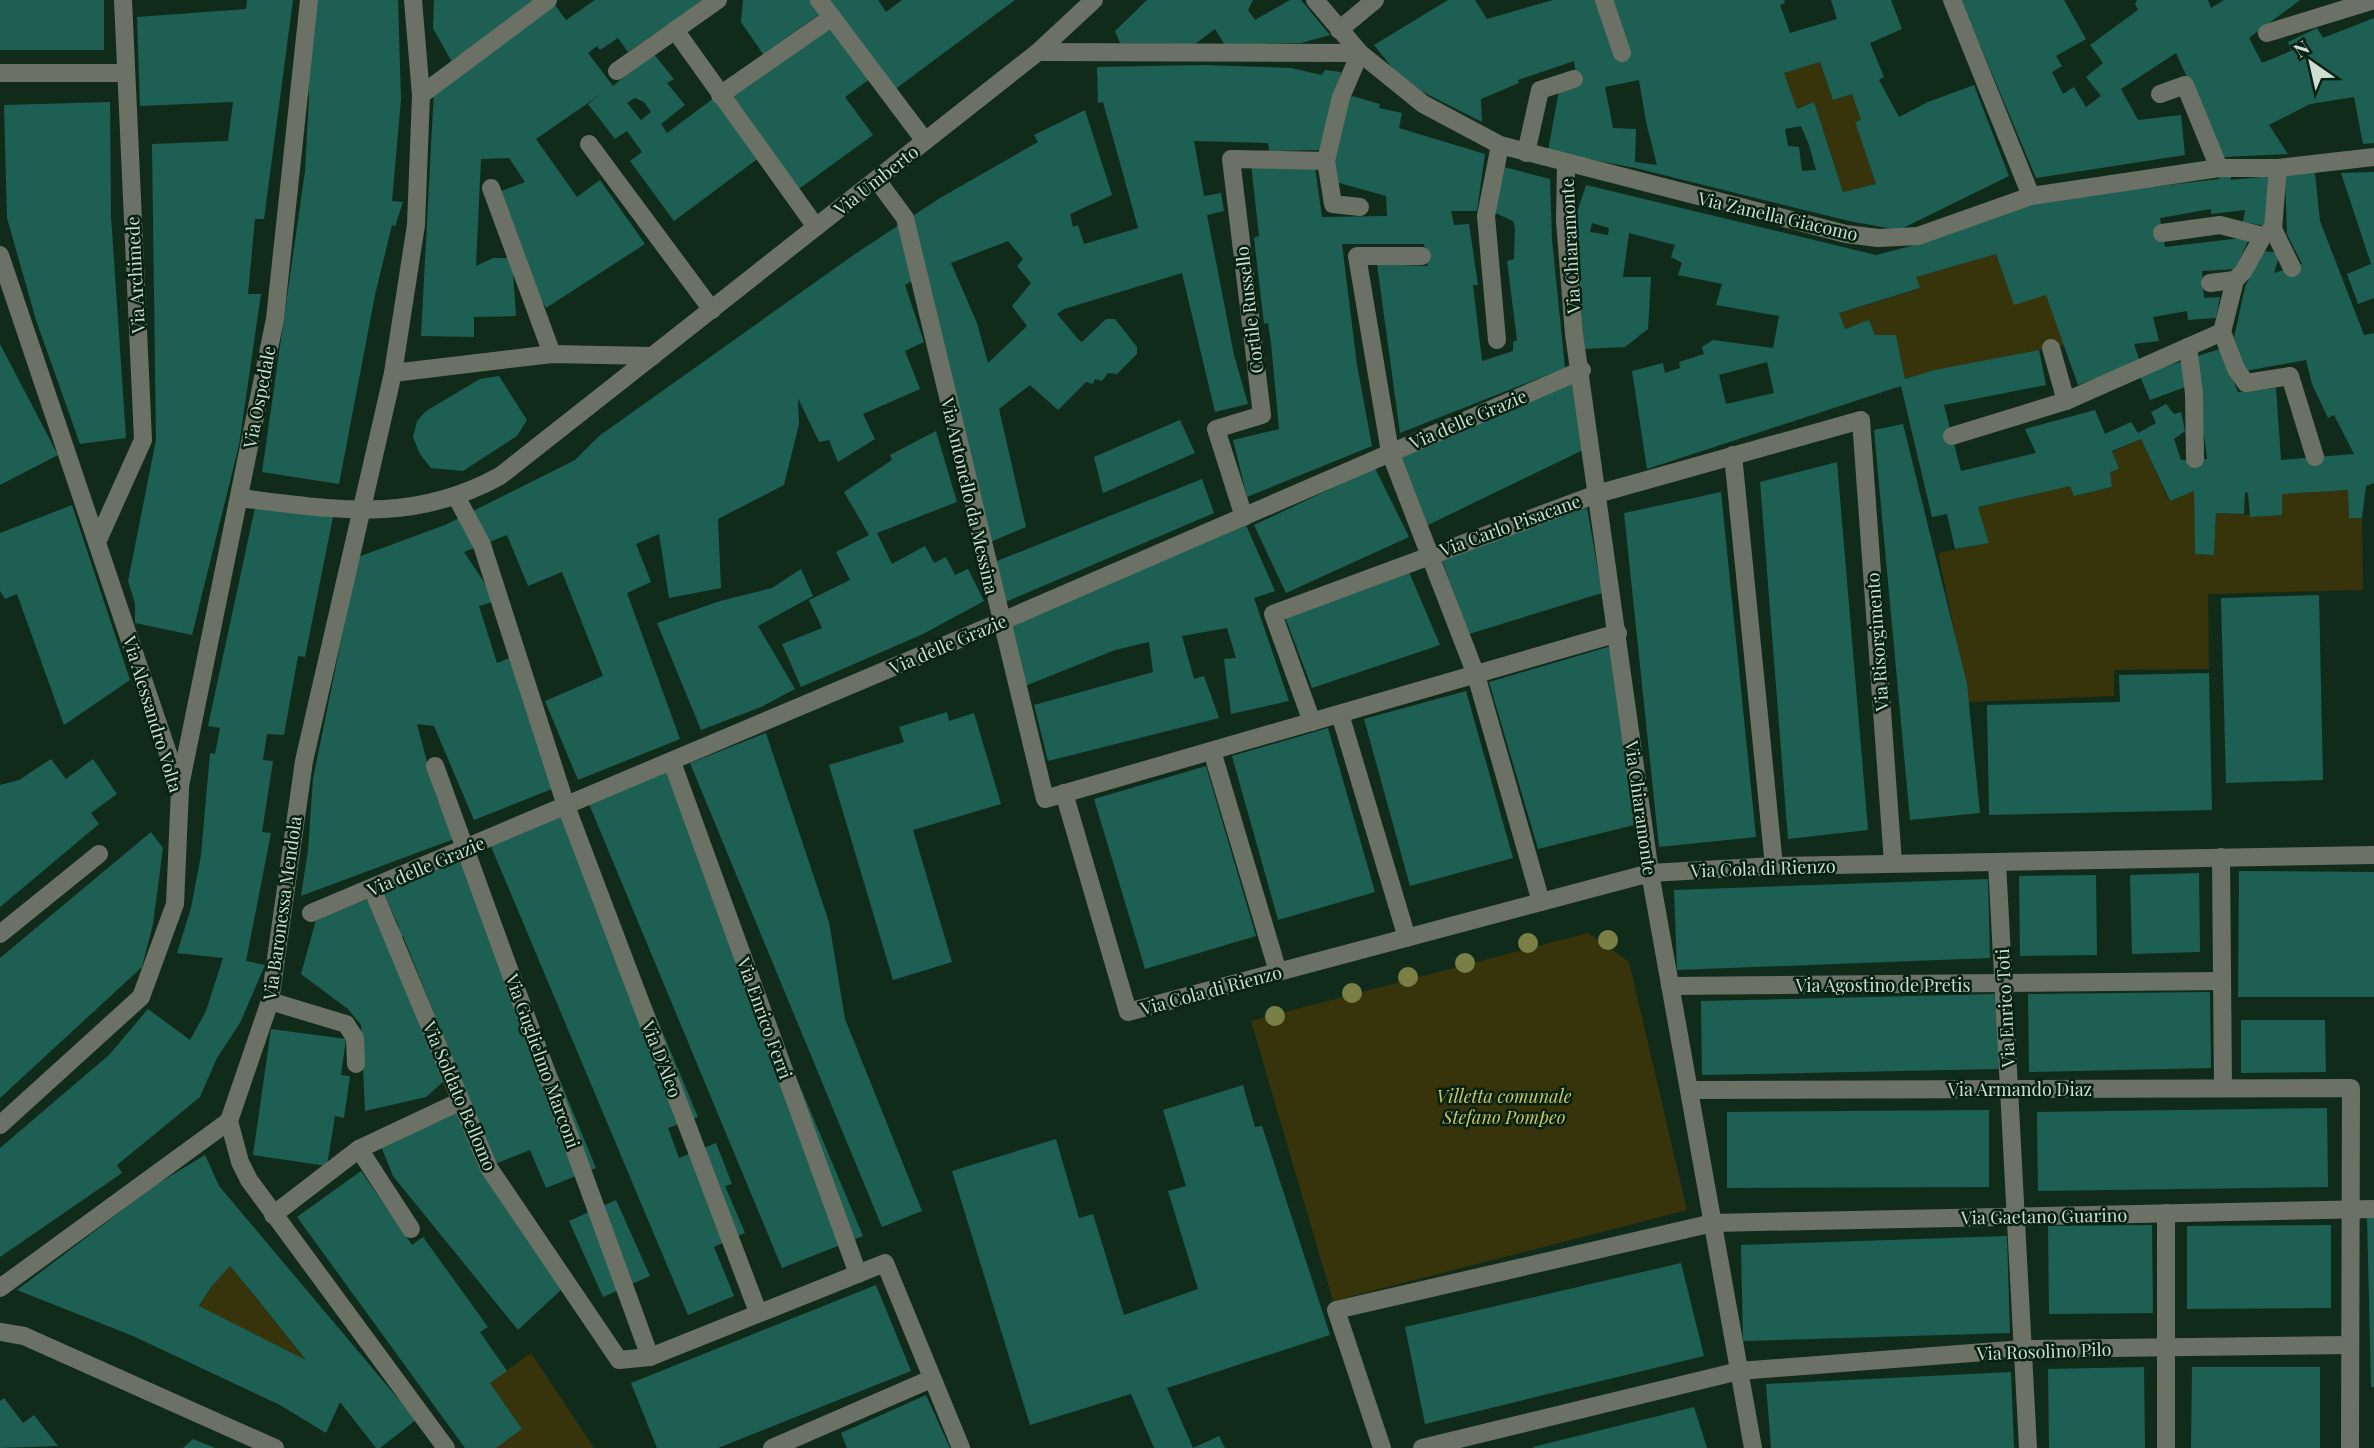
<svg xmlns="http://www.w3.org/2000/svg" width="2374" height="1448" font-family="'Playfair Display',serif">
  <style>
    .green { fill: #37330b }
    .building { fill: #1e5f54; fill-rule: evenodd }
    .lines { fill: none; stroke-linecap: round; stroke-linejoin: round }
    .minor { stroke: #6b7165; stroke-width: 18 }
    .tree { fill: #797f45 }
    .labels { text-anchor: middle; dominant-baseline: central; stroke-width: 5; stroke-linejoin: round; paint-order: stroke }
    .street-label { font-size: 18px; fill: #cfded3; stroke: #072111 }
    .park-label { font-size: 18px; font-style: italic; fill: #cec468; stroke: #072111 }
  </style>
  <rect width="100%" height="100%" fill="#112b1b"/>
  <g class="green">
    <polygon points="1820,62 1833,100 1852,94 1861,120 1855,122 1876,184 1843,192 1814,102 1797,109 1784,73"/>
    <polygon points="1996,254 2014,304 2046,295 2065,345 1934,370 1905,379 1896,335 1875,335 1869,320 1845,329 1839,313 1919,289 1916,277"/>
    <path d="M2141,439L2169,501L2194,491L2195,554L2214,555L2216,513C2239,514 2258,517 2281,515L2282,494L2348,490L2349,518H2362L2363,590L2208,594L2209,669L2114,670V696L1969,702L1938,553L1989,543L1978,507L2070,486L2074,496L2112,487L2110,472L2119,469L2112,452Z"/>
    <polygon points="1588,933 1629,962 1687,1210 1333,1301 1251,1021"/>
    <polygon points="230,1266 306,1360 199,1307 211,1287"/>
    <polygon points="531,1353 594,1448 496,1448 522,1429 490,1383"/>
  </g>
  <g class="building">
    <rect x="0" y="0" width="104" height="50"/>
    <polygon points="247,0 293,0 264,219 255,219 248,294 261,294 239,445 192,635 135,623 135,603 128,581 156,440 152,144 228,141 233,102 140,106 137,17 246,9"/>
    <polygon points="314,0 398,0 401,100 392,201 403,202 395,226 392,225 375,295 339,484 262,472 305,171 309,98 307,62"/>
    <polygon points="434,0 537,0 453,64 433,28"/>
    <path d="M595,0H703L628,52L618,38L600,50L597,46L588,53L613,86L653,53L674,79L667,83L685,105L661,124L667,133L714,98L760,157L674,221L630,161L642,152L627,131L615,139L588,104L601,94L536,139L577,197L600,180L645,244L546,308L534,288L499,192L525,182L509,158L481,159L476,266L493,258H512L516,316L474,317V337L421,336L434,90L555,5L566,20ZM635,98L644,102L651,112L641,120L627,103Z"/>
    <polygon points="743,0 811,0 821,13 763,54 741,22"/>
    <polygon points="828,0 878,0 886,12 902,0 1015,0 894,90"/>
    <polygon points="1147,0 1253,0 1248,10 1255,20 1290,0 1301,0 1330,35 1301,43 1225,45 1215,29 1195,44 1120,43 1115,31"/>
    <path d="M1448,0H1475L1487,19L1553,0H1784L1785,3L1780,5L1790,33L1837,19L1831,0H1891L1902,29L1870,43L1884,77L1879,80L1899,117L1928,102L1974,85L2009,176L1899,230L1849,221L1635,168L1548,151L1559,90L1578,87L1574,61L1518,80L1519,83L1481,99L1482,122L1417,89L1394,70L1374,45ZM1820,62L1833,100L1852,94L1861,120L1855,122L1876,184L1843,192L1814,102L1797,109L1784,73ZM1639,80L1646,122L1657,165L1635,162L1636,129L1613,128L1605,87ZM1801,126L1809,145L1816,170L1802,171L1799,147L1788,146L1785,129Z"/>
    <polygon points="1961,0 2064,0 2086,39 2056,56 2062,66 2052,72 2063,94 2074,87 2086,107 2101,96 2086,77 2103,63 2090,45 2138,10 2135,4 2137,0 2208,0 2211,8 2224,0 2300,0 2249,38 2262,63 2291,51 2288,42 2317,28 2323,38 2374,18 2374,143 2363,144 2354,97 2310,104 2269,125 2288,154 2223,157 2176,53 2121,89 2138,120 2181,115 2185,155 2036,178"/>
    <polygon points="829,23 870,79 845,97 873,135 796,191 726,94"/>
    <path d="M1204,65L1291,68L1322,75L1325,70L1341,72L1322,150L1269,151L1268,143L1194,141L1204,196L1221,193L1224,211L1207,215L1234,355L1248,404L1215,412L1182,273L1064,309L1057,314L1078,339L1082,342L1106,319H1115L1137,347V354L1117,374L1108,373L1102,381L1095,379L1093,384L1086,382L1058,410L1030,385L999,409L1026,527L988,543L932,292L926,274L914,280L905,285L924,342L905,351L920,389L863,414L875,439L838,462L829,440L819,442L798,398L799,424L784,485L718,519L721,588L669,598L659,534L636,544L651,582L627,593L680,739L578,780L545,701L603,676L562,572L528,586L507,535L464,552L490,591L492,602L479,606L497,663L512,657L557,787L474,820L434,726L417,724L436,796L454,839L301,896L308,850L313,779L358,557L445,525L575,460L599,436L855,254L940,198L1038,142L1034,135L1085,110L1112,195L1070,214L1073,227L1078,225L1084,244L1138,228L1103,102L1098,103L1097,67ZM1008,241L1023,259L1017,266L1031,283L1012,306L1027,326L988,363L977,323L951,263Z"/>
    <polygon points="1352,96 1380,104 1379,108 1402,113 1399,128 1485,154 1477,211 1451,211 1454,225 1469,224 1478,285 1473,285 1482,361 1513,351 1513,342 1517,340 1507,261 1514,259 1515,228 1513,221 1493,212 1504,167 1550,179 1552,240 1565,368 1400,433 1377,264 1428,266 1424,244 1342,244 1357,365 1372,446 1247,497 1233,440 1279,429 1271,343 1268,323 1264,324 1254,238 1259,236 1251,164 1315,166 1322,217 1387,216 1386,196 1332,181 1343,103"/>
    <polygon points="110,102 111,216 126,438 80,444 36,320 7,218 4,105"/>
    <polygon points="2374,172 2374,298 2358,304 2347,274 2371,264 2341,173"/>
    <path d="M2231,173V180L2270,176L2266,226L2243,222L2245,210L2211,214V209L2160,218L2165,247L2250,237L2235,269L2202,271L2204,298L2220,297L2216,318L2188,320L2187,311L2153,317L2159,341L2134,344L2140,362L2078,385L2046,295L2014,305L1996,254L1916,277L1920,288L1839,313L1845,329L1869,320L1875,335H1896L1905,379L1934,370L2039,350L2046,385L1944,405L1961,471L2036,453L2025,429L2095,410L2105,434L2131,422L2138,433L2156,423L2151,412L2166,404L2174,414L2181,412L2185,431L2174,439L2181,460L2207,459L2194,357L2220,349L2238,392L2276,388L2281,460L2354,454L2334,415L2328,418L2312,384L2306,360L2245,371L2234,338L2245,287L2263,251L2280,253L2274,273L2302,264L2287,234L2285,175L2315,173L2320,221L2364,335L2374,333V483L2366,486L2362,518H2349L2348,490L2282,494V515L2250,517L2248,493L2245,492L2244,514L2216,513L2214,555L2195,554L2194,491L2170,501L2141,439L2112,451L2119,469L2110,472L2112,487L2074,496L2070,486L1978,507L1989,543L1955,549L1947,514L1932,517L1901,386L1647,469L1632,371L1663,363L1665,373L1680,368L1679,362L1704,354L1702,347L1713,340L1773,348L1779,316L1716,305L1722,284L1678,275L1682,263L1671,257L1675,245L1629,233L1623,277H1651L1648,329L1625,347L1584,349L1575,219L1586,185L1876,255L1907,247L2032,201L2219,179V174ZM1592,223L1609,228L1608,235L1590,232ZM1767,362L1774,393L1726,404L1719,375Z"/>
    <polygon points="0,344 58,455 0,485"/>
    <polygon points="2187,360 2191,385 2150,400 2139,374"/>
    <polygon points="499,376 527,420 517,436 463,471 431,468 420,454 413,437 417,421 426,411 480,379"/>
    <polygon points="1578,380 1585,449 1426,526 1400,458"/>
    <polygon points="1180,420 1195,453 1103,493 1094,457"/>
    <polygon points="1903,424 1967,684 1980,813 1910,820 1874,430"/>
    <polygon points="936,431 957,502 877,533 892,564 925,546 934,563 946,557 955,575 968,569 984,601 923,634 801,687 782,644 822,628 809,600 850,580 836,552 869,535 844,492 892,460 890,455"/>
    <polygon points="1837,462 1868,830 1788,839 1760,482"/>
    <polygon points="1375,468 1409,537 1286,593 1254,525"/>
    <polygon points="1202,479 1214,513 1003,603 992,563"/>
    <polygon points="1721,492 1756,837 1659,847 1624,513"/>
    <polygon points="256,503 334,512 305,657 298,656 284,735 267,734 263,760 273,761 262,832 271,833 246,961 265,965 240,1023 217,1058 200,1097 117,1165 122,1173 0,1257 0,1148 109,1055 148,1009 190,1040 206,1011 223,958 177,953 191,908 201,855 210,753 215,754 220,728 208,726"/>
    <polygon points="72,505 130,680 64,725 17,594 5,599 0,591 0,533"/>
    <polygon points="1587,508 1602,593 1469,634 1441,557"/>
    <polygon points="1245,523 1275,591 1254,598 1289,701 1231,714 1224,659 1236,658 1227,628 1182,636 1194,679 1204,676 1219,718 1048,761 1034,705 1153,672 1149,642 1115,650 1025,686 1007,625"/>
    <polygon points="801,569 813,596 758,626 795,689 761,707 701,730 657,623 720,601 772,588"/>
    <polygon points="1409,572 1440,645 1312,688 1285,617"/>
    <polygon points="2319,595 2323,780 2226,783 2221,598"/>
    <polygon points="1611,646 1634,825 1538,849 1489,682"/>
    <polygon points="2209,673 2212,810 1989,815 1987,705 2120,702 2119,675"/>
    <polygon points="1466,691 1513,858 1410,886 1364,719"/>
    <polygon points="947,712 949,721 974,713 1001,804 913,830 952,962 893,980 829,765 904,742 899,727"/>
    <polygon points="1328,728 1375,892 1278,920 1232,756"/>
    <polygon points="766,733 829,922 845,1019 922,1211 882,1227 690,763"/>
    <polygon points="51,759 66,779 93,759 117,794 91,813 99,824 0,907 0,785 19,780"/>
    <polygon points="1206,766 1256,936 1145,969 1094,799"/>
    <polygon points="667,770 863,1236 782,1268 589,804"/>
    <polygon points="570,811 698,1117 668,1128 679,1158 716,1143 732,1184 725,1186 745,1233 714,1247 734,1296 688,1315 490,844"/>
    <polygon points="151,832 163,848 153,924 142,967 0,1098 0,958"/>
    <polygon points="467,854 596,1168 546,1188 530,1150 495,1164 403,936 398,939 394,929 399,927 382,889"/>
    <polygon points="2239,871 2374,872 2374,997 2238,997"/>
    <polygon points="2199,873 2200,952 2132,954 2130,875"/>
    <polygon points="2096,875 2097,955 2020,956 2019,876"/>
    <polygon points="1988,879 1990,958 1677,970 1674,890"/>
    <polygon points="368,899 444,1081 426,1097 365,1111 361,1025 348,1009 301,974 316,920"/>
    <polygon points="2210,992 2211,1068 2029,1072 2028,994"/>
    <polygon points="1997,994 1999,1069 1702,1075 1701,1001"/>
    <polygon points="2241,1020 2325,1020 2326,1072 2241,1073"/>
    <polygon points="271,1029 346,1039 341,1075 350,1076 344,1118 335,1116 327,1166 253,1155"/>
    <polygon points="1243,1085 1255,1127 1262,1126 1330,1335 1167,1388 1193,1448 1219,1436 1225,1448 1154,1448 1131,1394 1030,1425 952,1171 1056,1139 1079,1218 1093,1214 1124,1315 1198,1289 1168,1191 1186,1186 1163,1110"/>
    <polygon points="2327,1108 2328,1187 2038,1191 2037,1112"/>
    <polygon points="457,1110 564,1287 518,1330 393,1176 381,1146"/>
    <polygon points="1989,1110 1989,1187 1727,1188 1727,1112"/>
    <path d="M205,1155L219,1186L416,1420L380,1448H376L340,1402L326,1433L280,1405L133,1336L17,1290L157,1184ZM230,1266L258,1300L306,1360L199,1306L211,1287Z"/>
    <polygon points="361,1171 412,1245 423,1237 488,1327 480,1332 507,1371 490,1383 522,1429 496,1448 465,1448 297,1217"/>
    <polygon points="616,1200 650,1276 603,1297 569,1221"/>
    <polygon points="2367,1217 2374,1217 2374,1387 2371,1387"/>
    <polygon points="2152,1225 2153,1313 2049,1314 2048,1226"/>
    <polygon points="2331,1225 2331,1308 2187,1309 2187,1226"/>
    <polygon points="2007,1236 2010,1333 1743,1341 1741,1245"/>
    <polygon points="1681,1263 1704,1356 1425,1424 1405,1327"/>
    <polygon points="876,1285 911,1371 718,1448 657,1448 631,1383"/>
    <polygon points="2144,1367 2145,1448 2049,1448 2048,1369"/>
    <polygon points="2192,1367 2320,1367 2320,1448 2191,1448"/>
    <polygon points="2011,1372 2014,1448 1771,1448 1766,1384"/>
    <polygon points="926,1395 950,1448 847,1448 841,1433"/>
    <polygon points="4,1398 23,1423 34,1415 58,1446 0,1448 0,1401"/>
    <polygon points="1694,1407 1707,1448 1533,1448 1533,1447"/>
    <polygon points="193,1439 215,1448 183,1448"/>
  </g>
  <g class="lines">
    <g class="minor">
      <polyline points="413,0 421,95 416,225 393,373 304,761 270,1001 229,1121 240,1162 249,1180 446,1448"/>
      <polyline points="819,0 925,141"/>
      <polyline points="1315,0 1360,53 1423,104 1500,145 1846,234 1878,238 1918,236 2031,196 2219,168 2278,168 2374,157"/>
      <polyline points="1604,0 1622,53"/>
      <polyline points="1952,0 2031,196"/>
      <polyline points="675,30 816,227"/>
      <polyline points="1339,30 1375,0"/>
      <polyline points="2267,33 2374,0"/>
      <polyline points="1038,52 1360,53 1341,97 1326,161 1333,204 1360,207"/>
      <polyline points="617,71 718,0"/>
      <polyline points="0,73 126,73"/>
      <polyline points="2160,94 2185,85 2219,168"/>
      <polyline points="421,95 548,0"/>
      <polyline points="720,95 832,17"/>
      <polyline points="589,144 712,310"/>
      <polyline points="1526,153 1540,90 1574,79"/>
      <polyline points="1566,164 1565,221 1574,334 1650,873 1753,1448"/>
      <polyline points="877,180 905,218 1045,799 1618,633"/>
      <polyline points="491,188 552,354"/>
      <polyline points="2273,229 2292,268"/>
      <polyline points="2162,233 2220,225 2263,236"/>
      <polyline points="0,255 180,789 175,904 141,997 0,1125"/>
      <polyline points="1422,256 1357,256 1390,452 1476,675 1541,902"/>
      <polyline points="2210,283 2235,280"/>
      <polyline points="2222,332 2236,369 2246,383 2290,376 2315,457"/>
      <polyline points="1497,340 1486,216 1500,145"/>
      <polyline points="2188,347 2194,393 2195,459"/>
      <polyline points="2051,348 2066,401"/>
      <polyline points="393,373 552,354 653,356"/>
      <polyline points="1952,436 2066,401 2222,332 2235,280 2243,272 2263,236 2273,229 2278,168"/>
      <polyline points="1733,455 1774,866"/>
      <path d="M239,498C334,509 411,525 500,476L1038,52L1094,0"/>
      <polyline points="457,498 482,545 566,806 758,1312"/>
      <polyline points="1244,517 1216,429 1262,415 1231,159 1326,161"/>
      <polyline points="98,540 143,440 123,0"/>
      <polyline points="1340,714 1407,938"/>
      <polyline points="1312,722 1273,614 1597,494 1861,420 1893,863"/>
      <polyline points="1212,751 1278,972"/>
      <polyline points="672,762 858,1274"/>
      <polyline points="435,766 650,1357"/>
      <polyline points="180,786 275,319 309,0"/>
      <polyline points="1064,793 1128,1012 1650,873 1774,866 2374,855"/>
      <polyline points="2221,857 2223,1088"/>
      <polyline points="1997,862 2028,1448"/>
      <polyline points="372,888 489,1168 619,1360 650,1357 885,1263 961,1448"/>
      <polyline points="311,913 1000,622 1582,370"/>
      <polyline points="0,934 99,854"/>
      <polyline points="1670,986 2222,981"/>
      <polyline points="270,1001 346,1024 355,1038 356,1064"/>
      <polyline points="1689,1090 2351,1088 2350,1448"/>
      <polyline points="359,1149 411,1229"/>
      <polyline points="2166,1213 2166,1448"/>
      <polyline points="273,1215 359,1149 461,1101"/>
      <polyline points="0,1288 229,1121"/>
      <polyline points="0,1332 24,1336 275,1448"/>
      <polyline points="772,1448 931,1379"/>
      <polyline points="1382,1448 1336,1310 1713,1223 2374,1209"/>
      <polyline points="1422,1448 1739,1371 2023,1349 2350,1345"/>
    </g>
  </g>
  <g class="tree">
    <circle cx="1608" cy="940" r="10"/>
    <circle cx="1528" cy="943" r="10"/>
    <circle cx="1465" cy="963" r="10"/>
    <circle cx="1408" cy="977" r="10"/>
    <circle cx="1352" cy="993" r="10"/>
    <circle cx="1275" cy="1016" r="10"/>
  </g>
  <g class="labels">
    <g class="street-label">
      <text transform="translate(876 180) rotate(-38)">Via Umberto</text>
      <text transform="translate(1778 216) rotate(13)">Via Zanella Giacomo</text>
      <text transform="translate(1570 246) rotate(-93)">Via Chiaramonte</text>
      <text transform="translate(135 275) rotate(-93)">Via Archimede</text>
      <text transform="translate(1249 310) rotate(-97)">Cortile Russello</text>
      <text transform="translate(259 397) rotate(-79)">Via Ospedale</text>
      <text transform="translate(1468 419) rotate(-23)">Via delle Grazie</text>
      <text transform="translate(970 496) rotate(77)">Via Antonello da Messina</text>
      <text transform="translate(1510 525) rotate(-20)">Via Carlo Pisacane</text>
      <text transform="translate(1877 642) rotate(-94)">Via Risorgimento</text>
      <text transform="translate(948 644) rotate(-23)">Via delle Grazie</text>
      <text transform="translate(153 714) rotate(73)">Via Alessandro Volta</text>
      <text transform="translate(1641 808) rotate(82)">Via Chiaramonte</text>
      <text transform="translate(426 866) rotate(-23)">Via delle Grazie</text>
      <text transform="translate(1763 868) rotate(-2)">Via Cola di Rienzo</text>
      <text transform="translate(282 908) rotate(-82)">Via Baronessa Mendola</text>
      <text x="1883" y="985">Via Agostino de Pretis</text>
      <text transform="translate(1211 990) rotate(-15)">Via Cola di Rienzo</text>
      <text transform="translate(2005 1008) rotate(-93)">Via Enrico Toti</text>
      <text transform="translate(765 1018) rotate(70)">Via Enrico Ferri</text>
      <text transform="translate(662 1059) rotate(69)">Via D'Aleo</text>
      <text transform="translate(543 1061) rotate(70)">Via Guglielmo Marconi</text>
      <text x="2020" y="1089">Via Armando Diaz</text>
      <text transform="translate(460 1096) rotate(67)">Via Soldato Bellomo</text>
      <text transform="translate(2044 1216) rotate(-1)">Via Gaetano Guarino</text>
      <text transform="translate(2044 1351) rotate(-2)">Via Rosolino Pilo</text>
    </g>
    <g class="park-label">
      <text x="1504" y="1096">Villetta comunale<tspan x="1504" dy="21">Stefano Pompeo</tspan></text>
    </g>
  </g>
  <g transform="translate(2311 63) rotate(326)" stroke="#072111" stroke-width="5" paint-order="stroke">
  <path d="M0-5L12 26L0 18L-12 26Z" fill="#cfded3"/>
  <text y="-10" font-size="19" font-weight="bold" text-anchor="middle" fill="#cfded3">N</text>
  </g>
</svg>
